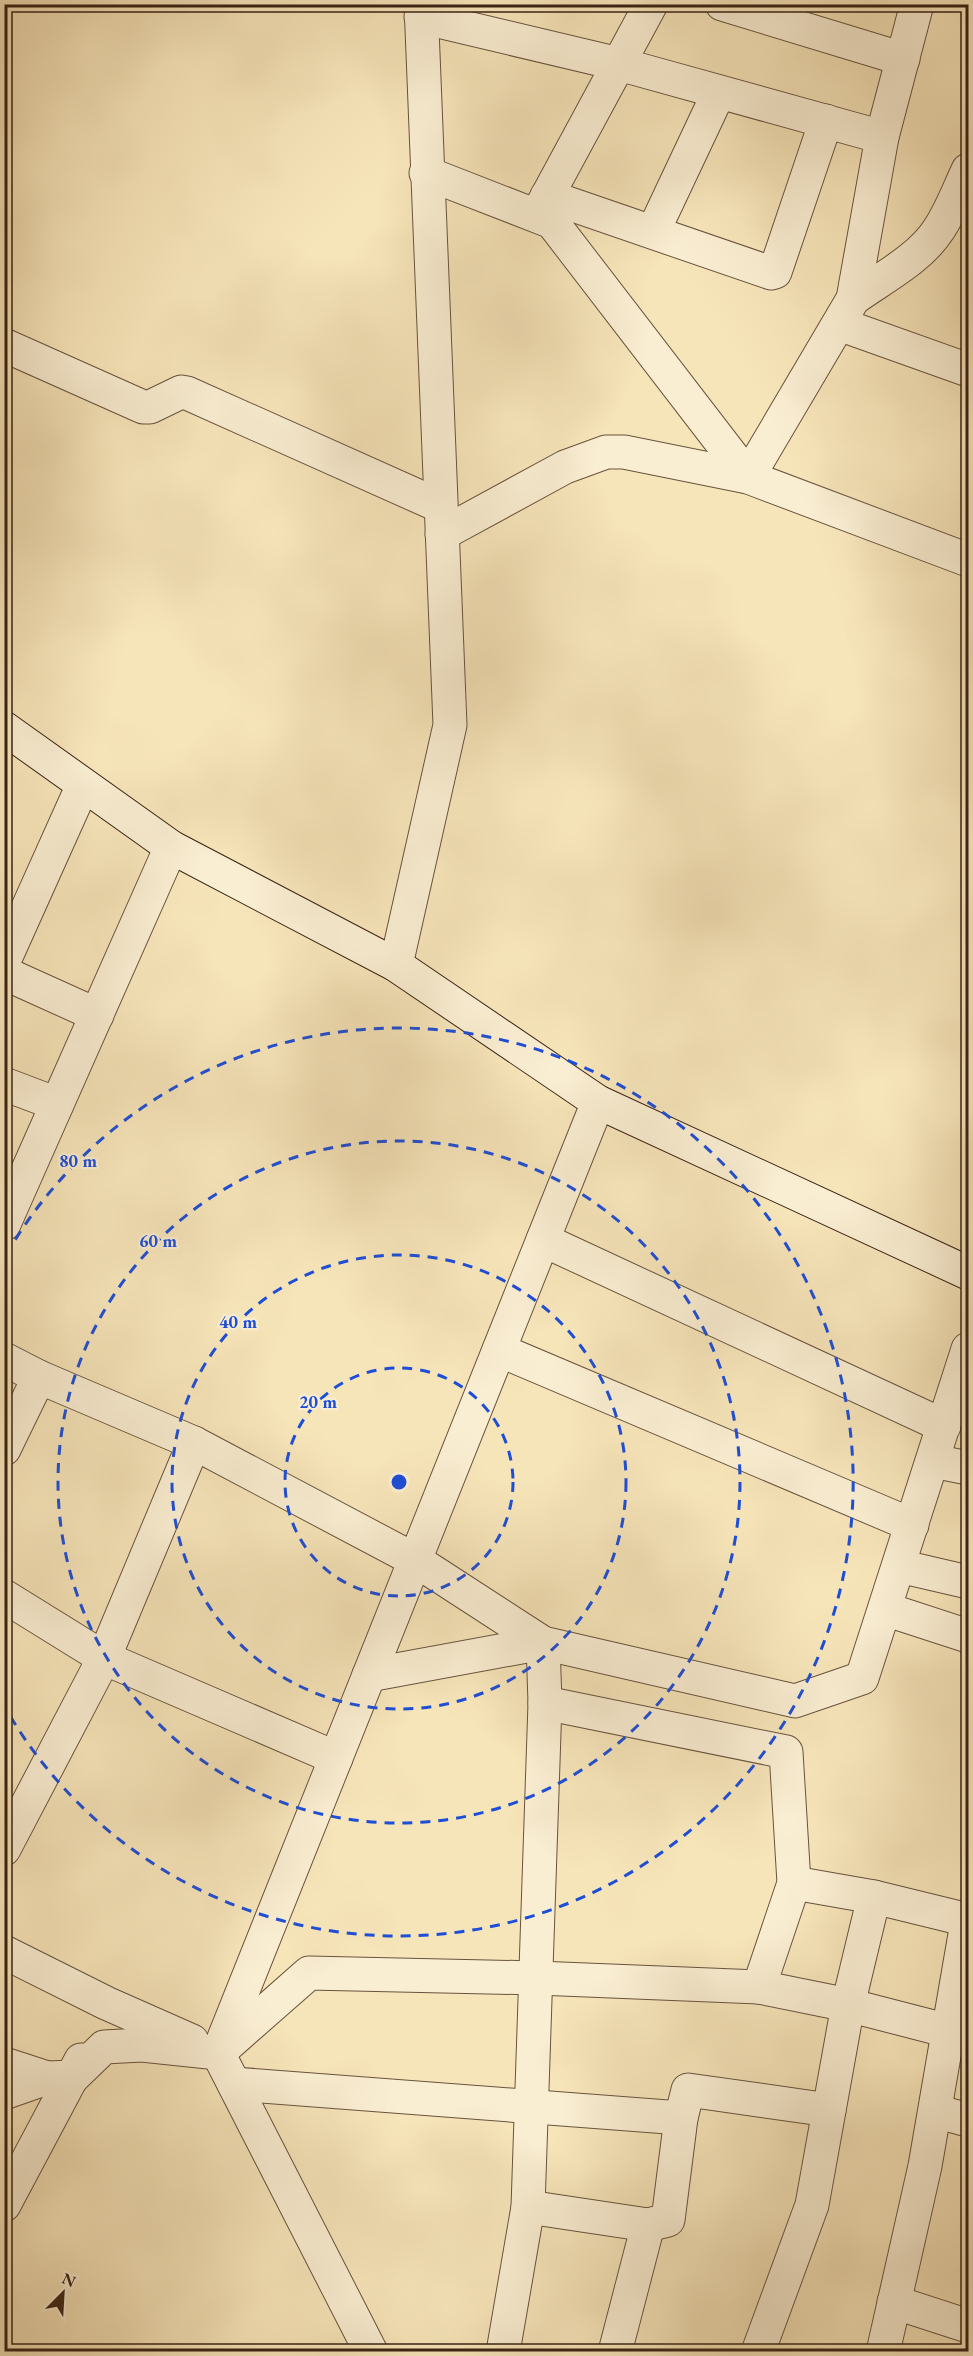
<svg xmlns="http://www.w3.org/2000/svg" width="973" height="2356" font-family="'EB Garamond',serif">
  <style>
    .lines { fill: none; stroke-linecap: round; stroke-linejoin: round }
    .minor-casing { stroke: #68533e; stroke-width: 35 }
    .tertiary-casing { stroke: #68533e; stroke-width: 35 }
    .secondary-casing { stroke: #392214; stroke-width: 35 }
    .minor { stroke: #faeed2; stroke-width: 33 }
    .tertiary { stroke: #faeed2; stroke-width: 33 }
    .secondary { stroke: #faeed2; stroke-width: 33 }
    .ring { fill: none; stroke: #1d4ed8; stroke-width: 3; stroke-dasharray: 10 8 }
    .centre { fill: #1d4ed8; stroke: #faeed2; stroke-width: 3 }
    .ring-label { font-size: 18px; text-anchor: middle; font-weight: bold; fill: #1d4ed8; stroke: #faeed2; stroke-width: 4.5; stroke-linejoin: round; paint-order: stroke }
  </style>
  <rect width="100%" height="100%" fill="#f7e5ba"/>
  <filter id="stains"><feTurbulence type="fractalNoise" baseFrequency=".00333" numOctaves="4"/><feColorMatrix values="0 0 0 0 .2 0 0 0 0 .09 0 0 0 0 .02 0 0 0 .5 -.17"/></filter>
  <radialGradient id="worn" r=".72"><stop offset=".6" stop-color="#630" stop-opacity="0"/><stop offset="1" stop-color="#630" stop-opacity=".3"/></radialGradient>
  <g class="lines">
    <g class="minor-casing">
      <g id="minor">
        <polyline points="722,4 903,59"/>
        <polyline points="421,17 619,64 882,137"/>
        <polyline points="426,173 552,222 748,477 853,299 882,137 917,4"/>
        <polyline points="547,196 771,273 775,272 826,121"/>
        <polyline points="537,215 651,4"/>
        <polyline points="653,232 719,92"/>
        <path d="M853,299C882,278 920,259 939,229C951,211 959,189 968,170"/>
        <polyline points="839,324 968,370"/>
        <polyline points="4,345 143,407 150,407 181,392 187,393 440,506"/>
        <polyline points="442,534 565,467 606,452 624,452 748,477 968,560"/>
        <polyline points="4,961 83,785"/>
        <polyline points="4,973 97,1015"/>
        <polyline points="4,1084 57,1104"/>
        <polyline points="4,1224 171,847"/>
        <polyline points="543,1240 944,1426"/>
        <polyline points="499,1350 912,1525"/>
        <polyline points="4,1359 39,1377 194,1443 415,1560 543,1643 795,1701 862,1678 968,1349"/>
        <polyline points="4,1449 39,1377"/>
        <polyline points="933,1461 968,1468"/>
        <polyline points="899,1566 968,1582"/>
        <polyline points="4,1596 104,1658 336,1758"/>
        <polyline points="885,1609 968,1636"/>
        <polyline points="369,1675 543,1643 545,1703 528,2207 503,2352"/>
        <polyline points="545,1703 786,1752 794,1883"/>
        <polyline points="4,1849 104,1658 194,1443"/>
        <polyline points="4,1952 106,2003 192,2041"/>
        <polyline points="759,1987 848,2005 968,2036"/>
        <polyline points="4,2064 47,2078"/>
        <polyline points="234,2084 681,2118 688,2090 829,2110"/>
        <polyline points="4,2093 47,2078 73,2077 104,2047 142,2045 218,2053 309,1973 537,1978 759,1987 794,1883 874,1897 968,1920"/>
        <polyline points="935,2111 968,2120"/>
        <polyline points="4,2205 81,2060"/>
        <polyline points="528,2207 648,2225"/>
        <polyline points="894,2302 968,2326"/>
        <polyline points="371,2352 218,2053 598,1102"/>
        <polyline points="615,2352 648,2225 668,2220 681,2118"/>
        <polyline points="758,2352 812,2205 848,2005 874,1897"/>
        <polyline points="883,2352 925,2166 968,1917"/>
      </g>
    </g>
    <g class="tertiary-casing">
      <polyline id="tertiary" points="396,965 450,725 421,4"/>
    </g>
    <g class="secondary-casing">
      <polyline id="secondary" points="4,728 171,847 396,965 598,1102 968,1273"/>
    </g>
    <use href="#minor" class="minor"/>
    <use href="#tertiary" class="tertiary"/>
    <use href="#secondary" class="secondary"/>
  </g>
  <g class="ring">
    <circle cx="399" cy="1482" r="114"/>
    <circle cx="399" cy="1482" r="227"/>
    <circle cx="399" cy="1482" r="341"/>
    <path d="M6 1255A454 454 0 1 1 6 1709"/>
  </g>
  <circle cx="399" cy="1482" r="9" class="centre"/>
  <g class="ring-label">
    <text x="78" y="1167">80 m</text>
    <text x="158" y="1247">60 m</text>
    <text x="238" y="1328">40 m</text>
    <text x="318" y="1408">20 m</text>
  </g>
  <rect width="973" height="2356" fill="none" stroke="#f7e5ba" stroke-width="24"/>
  <rect x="6" y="6" width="961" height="2344" fill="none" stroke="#392214" stroke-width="3"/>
  <rect x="12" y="12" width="949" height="2332" fill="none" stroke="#392214" stroke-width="1.5"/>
  <g transform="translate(63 2293) rotate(24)" stroke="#faeed2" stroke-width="4.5" paint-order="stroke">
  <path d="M0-4.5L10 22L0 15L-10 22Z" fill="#392214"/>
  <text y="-9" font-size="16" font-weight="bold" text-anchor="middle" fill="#392214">N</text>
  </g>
  <rect width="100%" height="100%" filter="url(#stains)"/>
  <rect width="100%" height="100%" fill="url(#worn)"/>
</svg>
